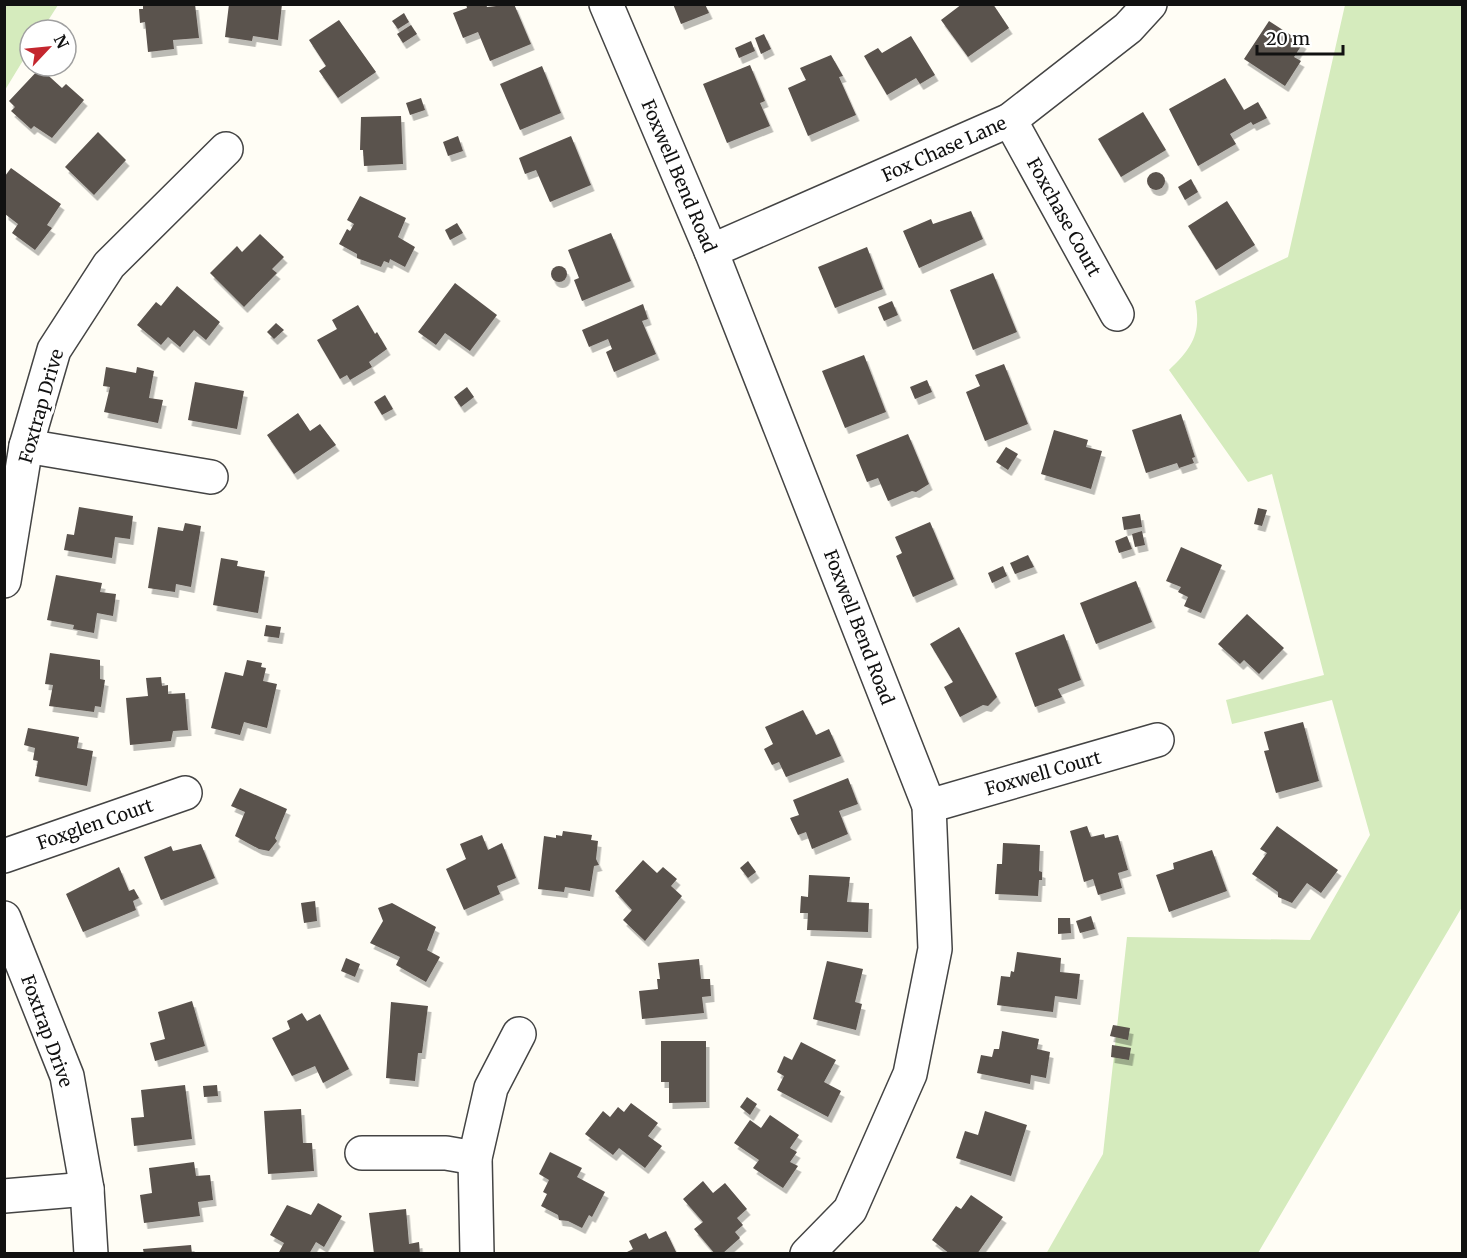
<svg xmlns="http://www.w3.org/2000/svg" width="1467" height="1258" font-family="Merriweather,serif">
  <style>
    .green { fill: #d5ebbd }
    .building { fill: #5a524d; filter: url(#shadow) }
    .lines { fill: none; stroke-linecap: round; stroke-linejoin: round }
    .minor-casing { stroke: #444; stroke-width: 36 }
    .minor { stroke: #fff; stroke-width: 33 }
    .labels { text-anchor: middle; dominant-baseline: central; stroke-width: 6; stroke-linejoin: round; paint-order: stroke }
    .street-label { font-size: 18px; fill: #111; stroke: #fff }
  </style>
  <defs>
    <filter id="shadow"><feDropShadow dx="3.5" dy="6" stdDeviation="0" flood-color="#0004"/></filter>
  </defs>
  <rect width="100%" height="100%" fill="#fffdf5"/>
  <g class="green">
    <polygon points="5,4 58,5 42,30 30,30 30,49 5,90"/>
    <path d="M1345,5H1462V907L1258,1253L1046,1254L1103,1154L1127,937L1310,940L1370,835L1332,700L1232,724L1226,700L1324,675L1272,474L1248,482L1169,370C1192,348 1202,333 1195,301L1288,257Z"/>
  </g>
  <g class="building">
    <polygon points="143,4 195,4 199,38 173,40 174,49 148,52 145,22 140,23 139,9 143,9"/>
    <polygon points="229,4 282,4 278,40 253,36 252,41 225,37"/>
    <polygon points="466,4 486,4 487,7 514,4 531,44 490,61 478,32 463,38 453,13 467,8"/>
    <polygon points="673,4 705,4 709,13 681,24"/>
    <polygon points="962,4 993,4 1009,28 968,57 941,20"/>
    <polygon points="404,13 409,22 398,29 392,21"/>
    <polygon points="339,20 376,72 338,98 319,71 326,66 309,40"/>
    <polygon points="1269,21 1303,43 1294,57 1301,61 1285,86 1244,59"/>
    <polygon points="411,25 417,34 403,43 397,34"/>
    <polygon points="764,34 771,49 761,54 755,38"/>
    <polygon points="911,36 935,75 920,84 916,78 887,95 864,56 878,48 882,53"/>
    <polygon points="751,41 755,51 739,58 735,48"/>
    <polygon points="831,55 843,76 839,77 856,115 808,136 788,88 806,80 800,68"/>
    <polygon points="750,65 765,101 760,103 770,126 727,143 703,84"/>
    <polygon points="542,66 561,113 520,130 500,84"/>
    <polygon points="40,68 62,88 66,84 84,100 52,138 34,126 31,129 11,111 15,107 9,101"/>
    <polygon points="1225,78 1244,110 1258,102 1267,118 1253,125 1251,122 1230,134 1236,144 1198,166 1169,109"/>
    <polygon points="421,98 425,110 410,115 406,103"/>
    <polygon points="1143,112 1166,150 1121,177 1098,139"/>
    <polygon points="401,116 403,164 364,166 363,150 360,150 361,117"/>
    <polygon points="98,132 126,160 94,195 65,167"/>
    <polygon points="458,136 463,151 448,156 443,142"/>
    <polygon points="571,136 591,185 550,202 536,170 525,174 519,158"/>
    <polygon points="11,168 61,204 47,225 52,228 35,250 12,233 18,224 5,214 5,176"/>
    <circle cx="1156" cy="181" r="9"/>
    <polygon points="1191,179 1198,192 1185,200 1178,187"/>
    <polygon points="360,196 406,218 398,237 415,247 405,267 390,259 389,263 384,261 381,267 357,258 357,254 339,244 347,229 350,231 354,224 347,220"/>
    <polygon points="1227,201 1255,245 1216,270 1188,226"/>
    <polygon points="971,211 983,239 919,268 903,231 931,219 933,224"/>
    <polygon points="457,223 463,233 450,240 445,230"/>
    <polygon points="611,233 631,281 582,301 574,280 579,278 568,250"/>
    <polygon points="260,234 284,257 272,269 277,273 244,307 210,273 237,246 242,252"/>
    <polygon points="867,247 883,289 835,308 818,267"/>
    <circle cx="559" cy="274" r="8"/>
    <polygon points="993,273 1017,332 973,350 950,290"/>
    <polygon points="455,283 497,315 470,351 445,333 436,345 418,332"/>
    <polygon points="177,286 220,322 206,340 194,330 180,347 168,337 161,345 137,325 156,302 161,306"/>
    <polygon points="892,301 898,315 884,321 878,307"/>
    <polygon points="643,304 648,319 642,321 656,354 614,372 606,352 612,349 608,339 589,347 582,330"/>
    <polygon points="358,305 375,334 377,332 387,349 369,362 372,367 350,380 347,375 340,379 317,340 337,329 332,320"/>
    <polygon points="276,323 284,330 274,339 267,332"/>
    <polygon points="864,355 886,412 845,428 822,371"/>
    <polygon points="1004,364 1028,424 985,441 966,392 980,386 975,375"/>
    <polygon points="106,367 136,373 137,367 154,371 149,398 163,400 158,423 104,412 110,387 103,386"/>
    <polygon points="927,380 932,392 915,399 910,387"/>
    <polygon points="195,382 244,391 237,429 188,420"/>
    <polygon points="467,387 474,397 461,407 454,397"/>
    <polygon points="385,395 393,409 382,415 374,402"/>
    <polygon points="298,413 310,431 320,424 336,445 294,474 267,435"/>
    <polygon points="1181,414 1195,457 1192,458 1194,463 1179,468 1177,463 1146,473 1132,430"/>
    <polygon points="1054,430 1088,440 1086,447 1102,451 1091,489 1041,474"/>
    <polygon points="908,434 929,484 916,492 912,491 888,501 878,478 867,482 856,455"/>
    <polygon points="1006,447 1018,454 1008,470 996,462"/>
    <polygon points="79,507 133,516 130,539 115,537 112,558 64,550 67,534 74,535"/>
    <polygon points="1258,508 1267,510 1262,526 1254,524"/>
    <polygon points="1140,514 1142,527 1124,530 1122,517"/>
    <polygon points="930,522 954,579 913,597 896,556 902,553 895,537"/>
    <polygon points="185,523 201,526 191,587 176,584 175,592 148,588 158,527 183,531"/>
    <polygon points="1142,531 1145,545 1135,547 1132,534"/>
    <polygon points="1127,536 1132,549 1119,553 1115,541"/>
    <polygon points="1181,547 1222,565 1201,613 1184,606 1188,597 1178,592 1181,587 1166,581"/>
    <polygon points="1028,555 1034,567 1015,574 1010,563"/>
    <polygon points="221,558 238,561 237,566 265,571 258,613 213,605"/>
    <polygon points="1003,566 1007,576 992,583 988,573"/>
    <polygon points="56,575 102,583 100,592 116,594 113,616 97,613 94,633 73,629 74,625 47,620"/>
    <polygon points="1136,581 1152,622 1096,644 1080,603"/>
    <polygon points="1247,614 1284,648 1259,674 1244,660 1240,664 1218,644"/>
    <polygon points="266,625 281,627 279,638 264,636"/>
    <polygon points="959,627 997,697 988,706 983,705 960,717 944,687 953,682 930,644"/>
    <polygon points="1064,634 1081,680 1058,689 1062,697 1035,707 1015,653"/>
    <polygon points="50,653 100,660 100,679 105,680 101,707 95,706 94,712 49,706 53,685 45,684"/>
    <polygon points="247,660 262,663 261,667 266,668 263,681 277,684 267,728 244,722 240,735 211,728 225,672 243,676"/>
    <polygon points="161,677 162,686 168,685 168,694 185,693 188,730 173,731 171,741 130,745 126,698 148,696 146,678"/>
    <polygon points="803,710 816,735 829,729 841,756 786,777 779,762 772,765 764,749 773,744 765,727"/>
    <polygon points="1303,722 1319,781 1276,793 1264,751 1269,750 1264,732"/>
    <polygon points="28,728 79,737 77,748 93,751 87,786 35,776 38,761 33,760 35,748 24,745"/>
    <polygon points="848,778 858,804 839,811 848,834 812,849 806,832 798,835 790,818 799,815 793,800"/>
    <polygon points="240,788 287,809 275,838 277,841 269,851 259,849 235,836 245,812 231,806"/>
    <polygon points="1087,826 1091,837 1104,834 1105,838 1118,835 1128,870 1118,873 1122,888 1098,895 1093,879 1084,882 1070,831"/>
    <polygon points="1277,826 1338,870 1321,893 1307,883 1292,903 1278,897 1278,892 1252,874 1267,853 1260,849"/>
    <polygon points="563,831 592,835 591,840 598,841 596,859 599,865 594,866 590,891 565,887 564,892 538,889 544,836 556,838 556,835 562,836"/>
    <polygon points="482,835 488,850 502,843 516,878 497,886 500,894 464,910 446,869 466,859 460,844"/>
    <polygon points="1003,843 1040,845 1039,871 1042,872 1042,880 1039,880 1038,896 995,894 997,864 1002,864"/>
    <polygon points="201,844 215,878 161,900 144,857 171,846 173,851"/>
    <polygon points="1212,850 1227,891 1169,912 1156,875 1174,869 1173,863"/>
    <polygon points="643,860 657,873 663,867 677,879 671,886 682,896 645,941 623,920 632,910 615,891"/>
    <polygon points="748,861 756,872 748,878 740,868"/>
    <polygon points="119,867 129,891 134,889 139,898 133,901 136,910 83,932 66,894"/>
    <polygon points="809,875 850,877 847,902 869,903 868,932 807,930 808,913 800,913 801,896 808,897"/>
    <polygon points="315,901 317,921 304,923 301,903"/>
    <polygon points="392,903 436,927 427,950 440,957 426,982 396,965 400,957 370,943 383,921 378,908"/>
    <polygon points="1091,916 1095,929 1080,933 1076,921"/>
    <polygon points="1058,918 1070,918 1071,933 1058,934"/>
    <polygon points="1017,952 1061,958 1060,972 1080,974 1077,999 1055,996 1053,1012 997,1005 1001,976 1010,977 1011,971 1014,972"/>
    <polygon points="346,958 360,964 355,977 341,971"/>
    <polygon points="699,959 701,979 710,979 711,996 702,997 704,1013 642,1019 639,991 658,989 657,979 660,979 658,963"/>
    <polygon points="827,961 863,969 855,1002 862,1004 856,1030 813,1019"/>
    <polygon points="192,1001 205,1046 155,1061 150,1043 165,1039 158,1012"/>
    <polygon points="391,1002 428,1006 422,1053 418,1053 415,1081 386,1078"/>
    <polygon points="302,1013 307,1021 320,1014 349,1069 323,1083 315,1066 292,1076 272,1038 290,1029 287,1021"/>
    <polygon points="1113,1025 1130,1028 1128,1040 1110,1036"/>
    <polygon points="1002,1031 1039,1039 1037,1049 1050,1052 1046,1078 1031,1075 1030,1084 977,1073 981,1055 992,1057 994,1049 999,1049"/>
    <polygon points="661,1041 706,1041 706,1102 669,1103 669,1082 661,1082"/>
    <polygon points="801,1042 836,1060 824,1082 841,1091 828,1117 777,1090 784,1076 777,1072 784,1056 792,1060"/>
    <polygon points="1112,1045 1131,1048 1129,1060 1111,1057"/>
    <polygon points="185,1085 192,1139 134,1146 131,1118 144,1117 141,1090"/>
    <polygon points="217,1085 218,1096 204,1097 203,1086"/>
    <polygon points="747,1097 757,1104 750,1115 740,1107"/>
    <polygon points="631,1103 658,1123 648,1136 662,1146 645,1168 619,1148 613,1155 585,1134 603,1111 610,1117 618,1107 624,1112"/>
    <polygon points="301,1109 303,1143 312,1143 314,1171 268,1174 264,1111"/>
    <polygon points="985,1111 1027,1125 1011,1176 956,1158 965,1131 978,1135"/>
    <polygon points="770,1115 799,1135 790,1148 797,1152 790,1162 798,1166 783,1188 753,1168 759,1160 734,1143 750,1120 761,1128"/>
    <polygon points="550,1152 582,1168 577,1177 605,1192 592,1217 589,1215 582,1228 568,1221 559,1220 558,1215 541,1206 547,1194 543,1192 549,1180 539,1174"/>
    <polygon points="194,1162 196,1176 210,1175 213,1200 198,1202 200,1216 144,1223 140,1195 152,1193 149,1168"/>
    <polygon points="703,1181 713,1193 725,1183 747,1209 737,1218 743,1225 735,1232 740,1238 722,1254 715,1254 694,1229 703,1222 683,1199"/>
    <polygon points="971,1195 1003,1217 977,1254 950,1254 932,1240 956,1206 961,1209"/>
    <polygon points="318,1203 342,1216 324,1247 316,1242 309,1254 278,1254 284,1243 270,1235 287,1205 311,1215"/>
    <polygon points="406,1209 409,1244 419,1242 420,1254 374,1254 369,1213"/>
    <polygon points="666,1231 677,1254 623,1254 633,1249 629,1241 646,1233 649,1239"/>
    <polygon points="191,1245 192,1254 144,1254 143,1249"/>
  </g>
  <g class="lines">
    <g class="minor-casing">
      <g id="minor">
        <polyline points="606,4 711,251 929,806 935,949 910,1074 850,1210 807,1254"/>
        <polyline points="1010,120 1117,314"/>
        <polyline points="711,251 1010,120 1128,28 1150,4"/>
        <polyline points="26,446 211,477"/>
        <polyline points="4,581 26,446 54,350 109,265 226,149"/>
        <polyline points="929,806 1157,740"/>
        <polyline points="4,856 185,793"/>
        <polyline points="4,918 67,1076 87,1189 91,1254"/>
        <polyline points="362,1153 446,1153 475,1158"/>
        <polyline points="4,1196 87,1189"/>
        <polyline points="477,1254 475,1158 491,1088 519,1034"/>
      </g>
    </g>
    <use href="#minor" class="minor"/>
  </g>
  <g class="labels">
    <g class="street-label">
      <text transform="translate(944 149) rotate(-24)">Fox Chase Lane</text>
      <text transform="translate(679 176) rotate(67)">Foxwell Bend Road</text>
      <text transform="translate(1064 217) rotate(61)">Foxchase Court</text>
      <text transform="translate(41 406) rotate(-74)">Foxtrap Drive</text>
      <text transform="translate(859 627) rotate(69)">Foxwell Bend Road</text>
      <text transform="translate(1043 773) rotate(-16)">Foxwell Court</text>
      <text transform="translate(95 824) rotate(-19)">Foxglen Court</text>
      <text transform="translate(47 1031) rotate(70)">Foxtrap Drive</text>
    </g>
  </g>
  <rect width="1467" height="1258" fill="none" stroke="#111111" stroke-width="12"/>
  <g transform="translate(48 48) rotate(64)"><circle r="28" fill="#ffffff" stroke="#a0a0a0" stroke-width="1.5"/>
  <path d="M0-4.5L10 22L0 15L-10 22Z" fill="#c4262e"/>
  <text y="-9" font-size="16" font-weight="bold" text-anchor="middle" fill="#111111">N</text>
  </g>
  <path d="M1257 45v9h86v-9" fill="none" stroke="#111111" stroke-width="3"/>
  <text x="1266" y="45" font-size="18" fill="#111111" stroke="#ffffff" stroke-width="4.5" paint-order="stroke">20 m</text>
</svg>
